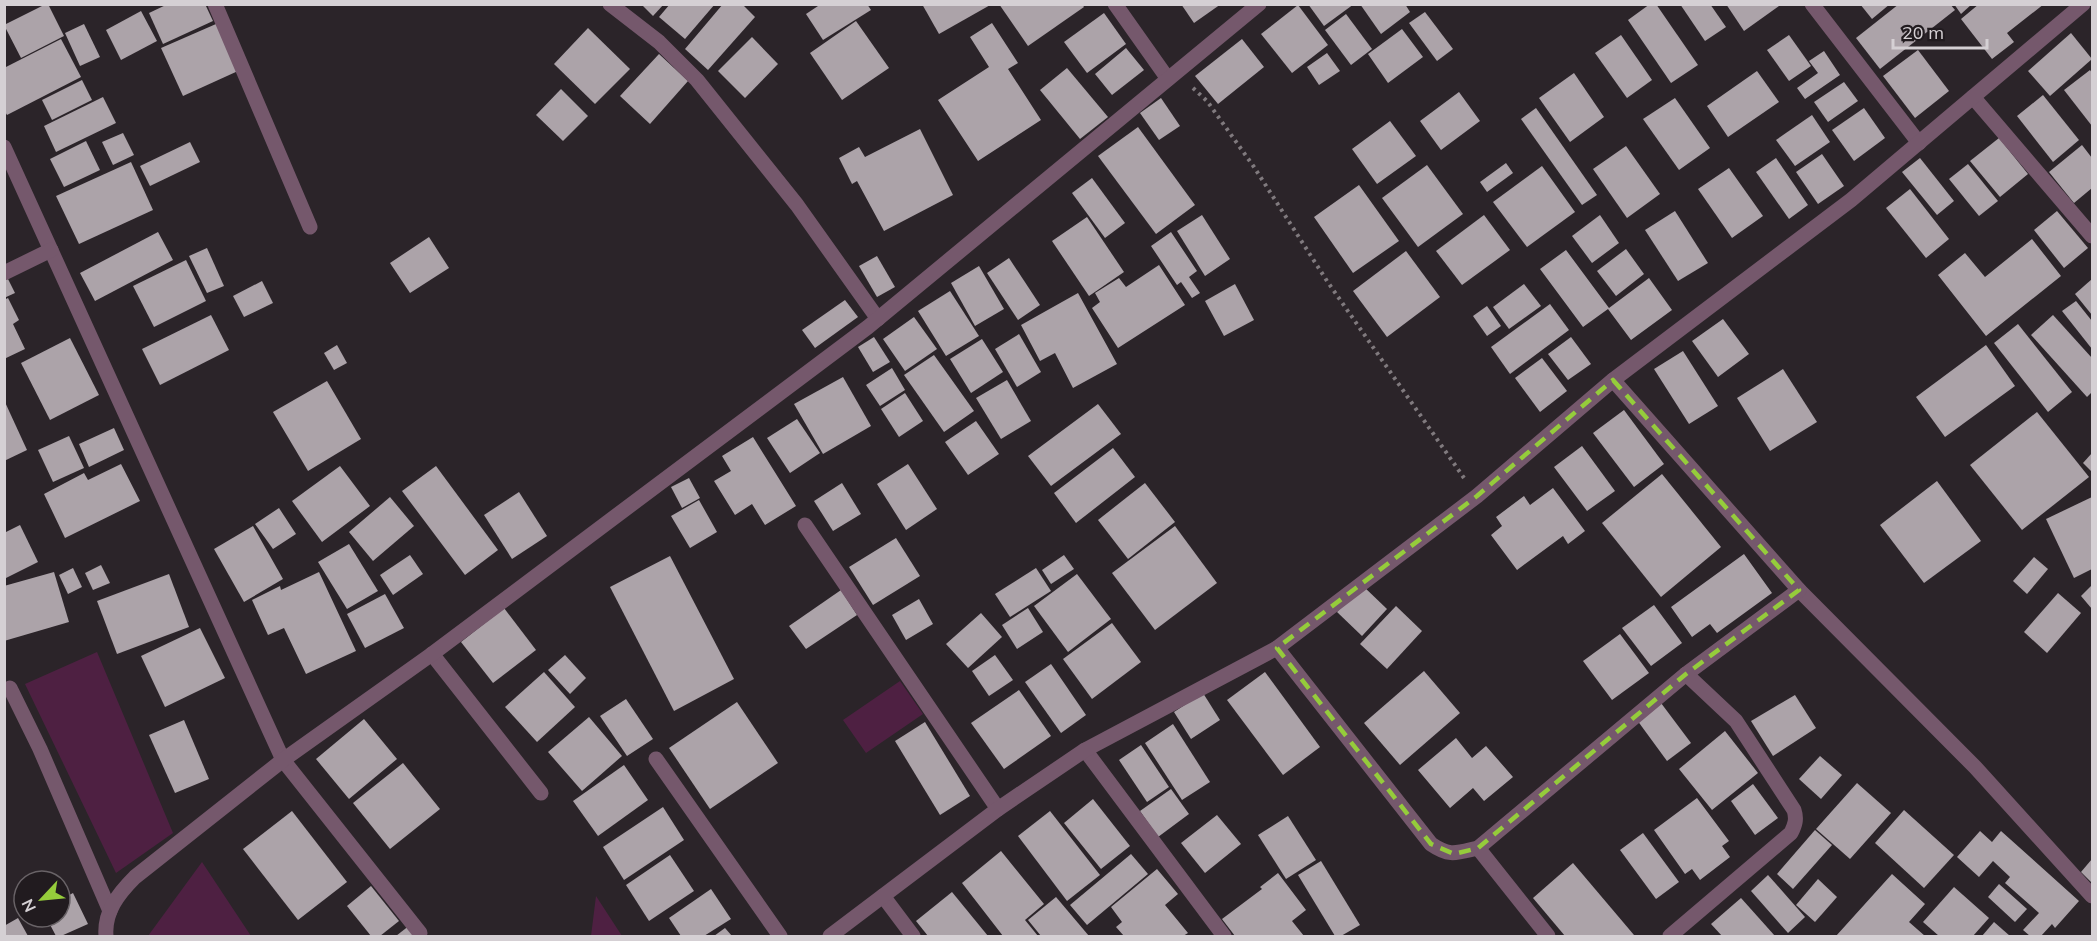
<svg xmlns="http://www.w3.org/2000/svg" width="2097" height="941" font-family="Mulish,sans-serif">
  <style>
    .green { fill: #4e2042 }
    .building { fill: #aca3a9 }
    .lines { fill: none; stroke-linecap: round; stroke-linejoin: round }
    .path { stroke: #807a7e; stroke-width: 4; stroke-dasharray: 3 4.5; stroke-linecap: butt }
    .street { stroke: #75586c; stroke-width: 15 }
    .marked { fill: none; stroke: #95cc3b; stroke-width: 4.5; stroke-dasharray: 12 8; stroke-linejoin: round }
  </style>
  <rect width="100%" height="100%" fill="#2b2429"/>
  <g class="green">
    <polygon points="97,652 173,833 116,873 25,684"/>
    <polygon points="900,681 923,714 866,753 843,720"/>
    <polygon points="202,862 251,936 148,936"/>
    <polygon points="596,896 622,936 591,936"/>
  </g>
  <g class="building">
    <polygon points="46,4 48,4 64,36 21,58 4,25"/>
    <polygon points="168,4 205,4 213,21 163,44 149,13"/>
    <polygon points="641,4 664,4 653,16"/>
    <polygon points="670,4 715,4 685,39 659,17"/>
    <polygon points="723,4 742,4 755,17 708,70 685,49"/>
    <polygon points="821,4 867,4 871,10 823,40 806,14"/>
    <polygon points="922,4 992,4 939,34"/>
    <polygon points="999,4 1082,4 1084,7 1028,46"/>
    <polygon points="1181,4 1221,4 1194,23"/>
    <polygon points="1308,4 1354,4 1324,26"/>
    <polygon points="1360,4 1405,4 1410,12 1381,34"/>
    <polygon points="1650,4 1656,4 1698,65 1671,83 1628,20"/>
    <polygon points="1680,4 1710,4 1726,27 1705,41"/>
    <polygon points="1726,4 1778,4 1779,6 1744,31"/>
    <polygon points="1860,4 1890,4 1872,19"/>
    <polygon points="1899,4 1950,4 1955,10 1880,69 1856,38"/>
    <polygon points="1954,4 1972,4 1961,14"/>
    <polygon points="1979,4 2044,4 2007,33 2014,42 1992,59 1961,19"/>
    <polygon points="1298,5 1328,45 1292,73 1261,34"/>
    <polygon points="141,11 157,41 121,60 106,30"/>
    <polygon points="1425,12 1453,49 1437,61 1409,23"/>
    <polygon points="1104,13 1126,44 1087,73 1064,42"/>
    <polygon points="1346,14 1372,49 1351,65 1325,30"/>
    <polygon points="856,21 889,68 842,100 810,53"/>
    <polygon points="992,23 1018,63 1008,69 1041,120 978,161 938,100 989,67 970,37"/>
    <polygon points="84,24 100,57 80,66 65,33"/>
    <polygon points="216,24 238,71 183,96 161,48"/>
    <polygon points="588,28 630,69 595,104 554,64"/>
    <polygon points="1402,29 1423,57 1388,83 1368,54"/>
    <polygon points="2071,33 2092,59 2050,96 2028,71"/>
    <polygon points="1621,35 1652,80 1627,98 1595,53"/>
    <polygon points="1789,35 1811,66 1789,81 1767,50"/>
    <polygon points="752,37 778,64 745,98 718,71"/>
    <polygon points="61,39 81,77 7,115 4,110 4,68"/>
    <polygon points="1242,39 1264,67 1218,104 1195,76"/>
    <polygon points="1126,48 1144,70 1112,95 1095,74"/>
    <polygon points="1918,50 1949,91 1915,118 1883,76"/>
    <polygon points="1824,51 1840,75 1805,99 1797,88 1818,73 1809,61"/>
    <polygon points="1327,53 1340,71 1319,85 1307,67"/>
    <polygon points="659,54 688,81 650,124 620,96"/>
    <polygon points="1067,68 1108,117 1080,139 1040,90"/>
    <polygon points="2090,70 2092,73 2092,126 2064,90"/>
    <polygon points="1757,71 1779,102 1728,137 1707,106"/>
    <polygon points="1574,73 1604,117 1570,142 1539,98"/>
    <polygon points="82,80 92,100 52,120 42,100"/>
    <polygon points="1844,82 1858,101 1828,122 1814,102"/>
    <polygon points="561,89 588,116 563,141 536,115"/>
    <polygon points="1459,92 1480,121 1441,150 1420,121"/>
    <polygon points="2043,95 2079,140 2053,162 2017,116"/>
    <polygon points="103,97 116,123 56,152 44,126"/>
    <polygon points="1161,98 1180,126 1159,140 1140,113"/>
    <polygon points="1675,98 1710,148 1679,170 1643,119"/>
    <polygon points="1536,108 1597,195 1582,205 1521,119"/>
    <polygon points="1864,108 1885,138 1854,161 1832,130"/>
    <polygon points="1812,115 1830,142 1795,166 1776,140"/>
    <polygon points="1390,121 1416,156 1377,184 1352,149"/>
    <polygon points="1138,127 1195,205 1156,234 1098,156"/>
    <polygon points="920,129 953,195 884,231 857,181 852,184 839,158 859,147 865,157"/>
    <polygon points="123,133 134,155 113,165 102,142"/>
    <polygon points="1999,138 2028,174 2000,197 1970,161"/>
    <polygon points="86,141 100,170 64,187 50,159"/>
    <polygon points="190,142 200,162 150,186 140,166"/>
    <polygon points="2082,145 2092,158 2092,188 2074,203 2049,172"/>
    <polygon points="1626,146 1660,194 1627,218 1593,169"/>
    <polygon points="1822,154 1844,186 1818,204 1796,172"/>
    <polygon points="1776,158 1808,205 1789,219 1756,172"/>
    <polygon points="1920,158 1954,201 1937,215 1902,172"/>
    <polygon points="131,162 153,210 79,244 56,196"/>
    <polygon points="1506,163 1513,173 1487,192 1480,182"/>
    <polygon points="1968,164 1998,201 1979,216 1949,179"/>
    <polygon points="1427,165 1463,214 1418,247 1382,198"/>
    <polygon points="1542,166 1575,212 1527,247 1493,202"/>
    <polygon points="1729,168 1763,216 1732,238 1698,189"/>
    <polygon points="1092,178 1125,223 1105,238 1072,193"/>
    <polygon points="1359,185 1399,241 1353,273 1314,217"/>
    <polygon points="1910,189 1949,239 1926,258 1886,208"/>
    <polygon points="1675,211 1708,263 1678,281 1645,230"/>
    <polygon points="2057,211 2088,248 2064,268 2034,230"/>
    <polygon points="1202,215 1230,259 1205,276 1177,231"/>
    <polygon points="1484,215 1510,250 1462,285 1436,251"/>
    <polygon points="1600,215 1619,243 1592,263 1572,236"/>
    <polygon points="1087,217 1124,272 1089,296 1052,241"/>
    <polygon points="158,232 173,260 95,301 80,273"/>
    <polygon points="1171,232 1197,271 1189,277 1200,293 1192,298 1181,282 1177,285 1151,246"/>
    <polygon points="429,237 449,268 410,293 390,263"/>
    <polygon points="2032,239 2061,276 1986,336 1938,275 1965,253 1985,277"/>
    <polygon points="207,248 224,286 207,293 189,256"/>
    <polygon points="1626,249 1644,274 1616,296 1597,271"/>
    <polygon points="1566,250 1609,308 1649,278 1672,310 1631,340 1608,309 1583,327 1540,269"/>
    <polygon points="1406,251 1440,297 1387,337 1353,291"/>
    <polygon points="877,256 895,287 877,297 859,266"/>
    <polygon points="1009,258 1040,305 1018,320 987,273"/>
    <polygon points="186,260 206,301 154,327 133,286"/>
    <polygon points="1159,265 1185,305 1118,348 1092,308 1100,302 1095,293 1119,278 1126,287"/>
    <polygon points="979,266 1004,309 975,326 951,283"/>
    <polygon points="8,279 15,293 4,298 4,280"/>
    <polygon points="2092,279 2092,315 2075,294"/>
    <polygon points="262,281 273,303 244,317 233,296"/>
    <polygon points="1235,284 1254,320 1224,336 1205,301"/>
    <polygon points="1524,284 1541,306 1509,329 1493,307"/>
    <polygon points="950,291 979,336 946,356 918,311"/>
    <polygon points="1078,293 1117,364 1073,388 1055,353 1040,361 1021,325"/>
    <polygon points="8,298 19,320 13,324 25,349 4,359 4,300"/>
    <polygon points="845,300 858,317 815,348 802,330"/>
    <polygon points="2076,301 2092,321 2092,349 2062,311"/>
    <polygon points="1550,304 1569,330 1510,374 1491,347"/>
    <polygon points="1487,306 1501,326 1487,336 1473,316"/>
    <polygon points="211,315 229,350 160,385 142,349"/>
    <polygon points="2053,315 2092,358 2092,392 2087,397 2031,335"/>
    <polygon points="914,317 937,349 905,371 883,339"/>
    <polygon points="1723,319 1749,354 1718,377 1692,341"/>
    <polygon points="2018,324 2072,392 2048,412 1994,343"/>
    <polygon points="1019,334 1041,372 1017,387 995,349"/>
    <polygon points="874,337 890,362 873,372 858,347"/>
    <polygon points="1571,337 1591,364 1568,380 1548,354"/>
    <polygon points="70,338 99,395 50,420 21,363"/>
    <polygon points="982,339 1003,372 971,393 950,359"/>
    <polygon points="337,345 347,363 334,370 324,353"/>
    <polygon points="1986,345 2015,386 1945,437 1916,397"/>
    <polygon points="1683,351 1718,406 1689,424 1654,369"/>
    <polygon points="934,355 974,411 944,432 904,375"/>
    <polygon points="1542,358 1567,391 1540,412 1515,378"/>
    <polygon points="892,368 905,390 880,406 866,385"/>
    <polygon points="1783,369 1817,422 1770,451 1737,398"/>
    <polygon points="843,377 871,426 823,454 794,404"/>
    <polygon points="1007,380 1031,421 1001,439 976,398"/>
    <polygon points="327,381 361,439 308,471 273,412"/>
    <polygon points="905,393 923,421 899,437 881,409"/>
    <polygon points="4,400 27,450 4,461"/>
    <polygon points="1098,404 1121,434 1051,486 1028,456"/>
    <polygon points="1624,410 1664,464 1634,487 1593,433"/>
    <polygon points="2037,412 2089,477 2022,530 1970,465"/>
    <polygon points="797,419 820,453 790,473 767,438"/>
    <polygon points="976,421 999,454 968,475 945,442"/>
    <polygon points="114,428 124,450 89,467 79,444"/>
    <polygon points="69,436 84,468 53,482 38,450"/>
    <polygon points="753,437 796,506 765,525 752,504 735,515 714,481 731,471 722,456"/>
    <polygon points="1582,446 1615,491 1587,511 1554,467"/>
    <polygon points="1113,448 1135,477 1076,523 1054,493"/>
    <polygon points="2092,453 2092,472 2083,463"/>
    <polygon points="121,464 140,501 65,538 44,494 84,473 88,480"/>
    <polygon points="908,464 937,509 906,530 877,484"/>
    <polygon points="340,466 370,506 322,542 292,501"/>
    <polygon points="436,466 498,550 465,575 402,491"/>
    <polygon points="1662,474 1721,547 1661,597 1602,523"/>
    <polygon points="689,478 700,498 682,508 671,487"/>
    <polygon points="1937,481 1981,541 1924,583 1880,525"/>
    <polygon points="842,483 861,514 833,531 814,501"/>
    <polygon points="1145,483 1175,522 1128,559 1098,520"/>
    <polygon points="1553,488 1585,531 1568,544 1563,536 1517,570 1491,535 1502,526 1496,517 1524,496 1530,505"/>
    <polygon points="519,492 547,536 512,559 484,515"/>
    <polygon points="390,497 414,526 373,561 349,532"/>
    <polygon points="2092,497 2092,569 2074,578 2046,519"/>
    <polygon points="699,500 717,532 690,548 671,516"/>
    <polygon points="279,508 296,534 273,549 255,524"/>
    <polygon points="20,525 38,562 4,579 4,533"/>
    <polygon points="253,526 283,579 244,602 214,549"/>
    <polygon points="1175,526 1217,583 1155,630 1112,573"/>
    <polygon points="896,538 920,576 873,605 849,567"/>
    <polygon points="349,544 378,591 347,609 318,562"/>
    <polygon points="1744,554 1772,593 1717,633 1710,624 1692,637 1671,607"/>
    <polygon points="410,555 423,574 393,595 380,575"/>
    <polygon points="1064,555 1074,569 1051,584 1042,570"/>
    <polygon points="670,556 734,679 674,711 610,587"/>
    <polygon points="2034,557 2048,569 2027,594 2013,581"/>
    <polygon points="101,565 110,583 93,590 85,573"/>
    <polygon points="73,568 82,587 68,594 59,575"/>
    <polygon points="1036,568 1051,591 1010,617 995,594"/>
    <polygon points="54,572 69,622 4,641 4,586"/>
    <polygon points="319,572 356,651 306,674 284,628 268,635 252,600 280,586 281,590"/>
    <polygon points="169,574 189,627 117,654 97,601"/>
    <polygon points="1077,574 1111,619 1068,652 1034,606"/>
    <polygon points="1362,585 1387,609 1362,636 1337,612"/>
    <polygon points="2092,585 2092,609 2081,596"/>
    <polygon points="841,590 857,615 806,649 789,626"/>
    <polygon points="2058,593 2081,613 2047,653 2024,632"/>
    <polygon points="385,594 404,628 365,648 347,614"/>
    <polygon points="919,599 933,624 906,640 892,615"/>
    <polygon points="1654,605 1682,643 1651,666 1622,628"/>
    <polygon points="1396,606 1422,631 1387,669 1360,644"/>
    <polygon points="504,608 536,650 493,683 461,642"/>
    <polygon points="1028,608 1043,632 1017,649 1002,625"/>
    <polygon points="981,613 1002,637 968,668 946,644"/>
    <polygon points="1112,623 1141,662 1092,699 1063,659"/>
    <polygon points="200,628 225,678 165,707 141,656"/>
    <polygon points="1620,634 1649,673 1612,700 1583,661"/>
    <polygon points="565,655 586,678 570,694 548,670"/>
    <polygon points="995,655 1013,680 989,696 972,671"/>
    <polygon points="1051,664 1086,715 1061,733 1025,682"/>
    <polygon points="1424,671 1460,713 1400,765 1364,723"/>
    <polygon points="544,672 575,707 537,742 505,707"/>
    <polygon points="1265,672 1320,747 1283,775 1227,700"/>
    <polygon points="1019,690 1051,736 1004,769 971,723"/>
    <polygon points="1203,693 1220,720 1191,739 1174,712"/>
    <polygon points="1795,695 1816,728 1773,756 1751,721"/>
    <polygon points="626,699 653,739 627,756 600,716"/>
    <polygon points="737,702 778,763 710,809 669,748"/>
    <polygon points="1661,703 1691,743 1667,761 1637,720"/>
    <polygon points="589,717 622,756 582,791 548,752"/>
    <polygon points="364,719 397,759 349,799 316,759"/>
    <polygon points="184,720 209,779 175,793 149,735"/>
    <polygon points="925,722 970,796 940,815 895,741"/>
    <polygon points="1173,724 1210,782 1182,800 1145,743"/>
    <polygon points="1725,731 1758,773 1712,810 1679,769"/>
    <polygon points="1456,738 1472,758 1486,746 1513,777 1484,801 1473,788 1450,808 1418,770"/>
    <polygon points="1141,745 1169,787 1147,802 1119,760"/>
    <polygon points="1820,756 1842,775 1821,799 1799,779"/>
    <polygon points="403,763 440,809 390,849 353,803"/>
    <polygon points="624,765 648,800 598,836 573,801"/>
    <polygon points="1857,783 1891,813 1850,859 1816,829"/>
    <polygon points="1753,784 1778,818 1755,835 1731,801"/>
    <polygon points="1171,789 1189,814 1158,837 1140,811"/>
    <polygon points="1697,798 1729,841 1722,846 1730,857 1700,880 1692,869 1685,874 1654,830"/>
    <polygon points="1093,799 1130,846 1101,869 1064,823"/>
    <polygon points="663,807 684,840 624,880 603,847"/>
    <polygon points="1904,810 1954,855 1924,888 1875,843"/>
    <polygon points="292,811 347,882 298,920 243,849"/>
    <polygon points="1050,811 1100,875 1067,901 1018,836"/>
    <polygon points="1217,815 1241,844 1205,873 1181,843"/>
    <polygon points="1288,816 1316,860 1286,879 1258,835"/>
    <polygon points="1815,830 1832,845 1793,889 1777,874"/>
    <polygon points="1980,831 1992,842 2001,831 2079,901 2055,928 2052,924 2041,936 2030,936 2023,930 2039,913 2005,883 2010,877 1993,861 1979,877 1957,857"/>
    <polygon points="1643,833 1679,882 1656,899 1620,850"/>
    <polygon points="1001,851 1044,904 1025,920 1038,936 1003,936 962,883"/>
    <polygon points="1131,854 1148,874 1087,925 1070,905"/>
    <polygon points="670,855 694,891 649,921 626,885"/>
    <polygon points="2092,859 2092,883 2081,872"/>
    <polygon points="1321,861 1360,925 1341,936 1335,936 1298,875"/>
    <polygon points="1573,863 1634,935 1633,936 1565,936 1533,898"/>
    <polygon points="1157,869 1178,894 1165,905 1188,933 1183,936 1124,936 1116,927 1122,922 1111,907"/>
    <polygon points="1278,873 1306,910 1292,921 1304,936 1235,936 1222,919 1262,889 1260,887"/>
    <polygon points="1892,874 1925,904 1909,922 1925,936 1836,936"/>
    <polygon points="1768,875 1805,917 1788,933 1751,891"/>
    <polygon points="1818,879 1837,897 1815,922 1796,905"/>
    <polygon points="1999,884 2027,909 2015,922 1988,897"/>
    <polygon points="371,886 399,921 380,936 371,936 347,906"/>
    <polygon points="1954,887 1989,918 1973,936 1939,936 1923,922"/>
    <polygon points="711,889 731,919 704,936 681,936 669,918"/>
    <polygon points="952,892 988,936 928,936 916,921"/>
    <polygon points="73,893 88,924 61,936 56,936 46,917 60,917 60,900"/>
    <polygon points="1056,897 1089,936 1041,936 1028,920"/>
    <polygon points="1741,898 1775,936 1722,936 1711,924"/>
    <polygon points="18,918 28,936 4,936 4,926"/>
    <polygon points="1994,922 2010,936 1982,936"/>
    <polygon points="410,925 419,936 396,936"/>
    <polygon points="725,928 732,936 714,936"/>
  </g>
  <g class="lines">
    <polyline class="path" points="1193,88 1207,101 1254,167 1327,281 1464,478"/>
    <g class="street">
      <polyline points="215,4 310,227"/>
      <polyline points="610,4 659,42 697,80 797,205 878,319"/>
      <polyline points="1115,4 1168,79"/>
      <polyline points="1812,4 1919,143"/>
      <polyline points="1973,97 2092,236"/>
      <polyline points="4,147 283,760 420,933"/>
      <polyline points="4,273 51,250"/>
      <polyline points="1613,380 1799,590 1975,767 2092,896"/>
      <polyline points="805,525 998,809"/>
      <path d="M1277,648L1431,844C1450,857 1456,853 1478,848L1686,674L1799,590"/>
      <polyline points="432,654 541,793"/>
      <polyline points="10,688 40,749 110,911"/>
      <polyline points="1085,750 1224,936"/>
      <polyline points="656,759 780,936"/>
      <polyline points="1478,848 1548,936"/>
      <polyline points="883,896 913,936"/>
      <path d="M106,936C104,912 118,894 135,877L283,760L432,654L868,327L1259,4"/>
      <polyline points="830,936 998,809 1085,750 1277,648 1477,496 1613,380 1851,200 2083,4"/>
      <path d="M1670,936L1791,833C1795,825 1797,819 1794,810L1736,721L1686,674"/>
    </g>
  </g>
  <path class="marked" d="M1613,380L1799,590L1686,674L1478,848L1454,854L1431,844L1277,648L1477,496Z"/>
  <rect width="2097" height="941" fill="none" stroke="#d5d0d4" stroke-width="12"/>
  <g transform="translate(42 899) rotate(244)"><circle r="28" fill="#211b1f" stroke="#696367" stroke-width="1.5"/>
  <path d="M0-4.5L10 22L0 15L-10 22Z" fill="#95cc3b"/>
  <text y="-9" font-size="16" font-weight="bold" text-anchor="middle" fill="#d5d0d4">N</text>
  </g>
  <path d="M1893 39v9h94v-9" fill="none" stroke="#d5d0d4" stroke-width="3"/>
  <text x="1902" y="39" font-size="18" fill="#d5d0d4" stroke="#211b1f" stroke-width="4.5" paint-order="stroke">20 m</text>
</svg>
